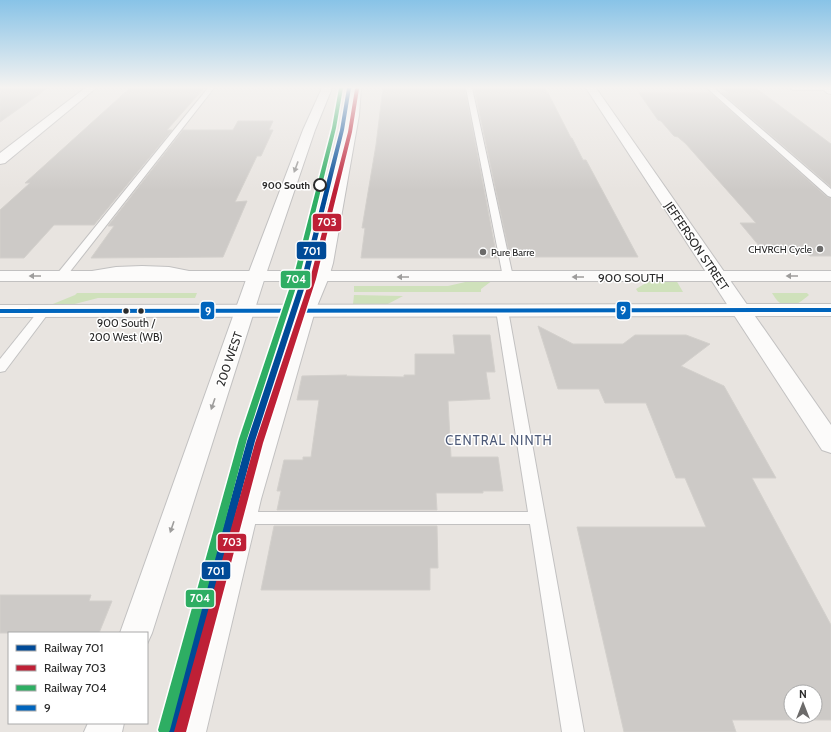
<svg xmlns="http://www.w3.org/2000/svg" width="831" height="732" font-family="Cabin,sans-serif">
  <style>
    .green { fill: #cfe1bb }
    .building { fill: #cdcac7; stroke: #d3d0cc; fill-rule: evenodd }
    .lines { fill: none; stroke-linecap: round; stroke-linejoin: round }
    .service-casing { stroke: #c2c1c1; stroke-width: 2 }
    .minor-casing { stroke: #c2c1c1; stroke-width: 2 }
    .tertiary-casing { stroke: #c2c1c1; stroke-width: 2 }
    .secondary-casing { stroke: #c2c1c1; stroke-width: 2 }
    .service { fill: #fcfbfa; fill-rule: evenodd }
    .minor { fill: #fcfbfa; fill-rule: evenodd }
    .tertiary { fill: #fcfbfa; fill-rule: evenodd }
    .secondary { fill: #fcfbfa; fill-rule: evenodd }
    .bus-1-casing { stroke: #fff; stroke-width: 3 }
    .bus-1 { fill: #0065bd; fill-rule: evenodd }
    .rail-1-casing { stroke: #fff; stroke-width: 3 }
    .rail-2-casing { stroke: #fff; stroke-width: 3 }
    .rail-3-casing { stroke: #fff; stroke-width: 3 }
    .rail-1 { fill: #004a97; fill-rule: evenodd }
    .rail-2 { fill: #be2036; fill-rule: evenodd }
    .rail-3 { fill: #2eae63; fill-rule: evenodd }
    .oneway { fill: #9e9d9c }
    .stop-dot { fill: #fff; stroke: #2a2a2a; stroke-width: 2 }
    .poi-dot { fill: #6c6b6a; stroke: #fff; stroke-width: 1.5 }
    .bus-dot { fill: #2a2a2a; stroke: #fff; stroke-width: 1.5 }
    .labels { text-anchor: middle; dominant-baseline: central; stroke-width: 3; stroke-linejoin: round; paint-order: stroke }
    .far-stop-label { font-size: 10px; font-weight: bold; fill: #2a2a2a; stroke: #fff; text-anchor: end }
    .far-poi-label { font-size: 10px; fill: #2a2a2a; stroke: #fff; text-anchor: end }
    .bus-label { font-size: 11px; fill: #2a2a2a; stroke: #fff }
    .street-label { font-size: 12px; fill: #2a2a2a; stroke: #fff }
    .neighbourhood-label { font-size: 13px; letter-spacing: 1px; fill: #4d5a78; stroke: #fff }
    .line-badge { stroke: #fff; stroke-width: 1.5 }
    .badge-label { font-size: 11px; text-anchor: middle; font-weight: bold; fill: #fff }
  </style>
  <rect width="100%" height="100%" fill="#e8e4e0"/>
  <g class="green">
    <polygon points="474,280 493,280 481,289 481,292 354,292 354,286 448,286"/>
    <polygon points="651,280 676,280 683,292 638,292 636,289"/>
    <polygon points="77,293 197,293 195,298 98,298 67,306 48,306 75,295"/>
    <path d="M772,293H807L809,295C802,301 790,311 780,303C777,301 774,296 772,293Z"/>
    <polygon points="354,295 403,296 386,305 355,305 353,304"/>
  </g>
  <g class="building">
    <polygon points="0,88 48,88 0,122"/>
    <polygon points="130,88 204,88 167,130 172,130 94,225 54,225 24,258 0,258 0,210 30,183 25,183"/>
    <polygon points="383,88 465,88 497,258 361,258 365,228 362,228 376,145"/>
    <polygon points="474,88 546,89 571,138 572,138 583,160 586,160 638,257 510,257"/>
    <polygon points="722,88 756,88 831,144 831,187 722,93 728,93"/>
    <polygon points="639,93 711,93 827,197 831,198 831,256 810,256 806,253 765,253 740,223 756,223 686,144 678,137 674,136 661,121 658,120"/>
    <polygon points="238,121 273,121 269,130 273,130 261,156 257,156 235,202 247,201 223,257 91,258 114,226 108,226 183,130 233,130"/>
    <path d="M538,326L573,344H623L635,335H686L710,344L681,366L724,386L776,478H752L831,625V720H732L736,732H624L577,527H706L685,478H676L646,403H605L599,389H558ZM791,692H815V716H791Z"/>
    <polygon points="453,335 490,335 495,372 486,372 490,399 448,401 451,457 498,457 503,491 483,491 483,493 436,493 437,510 277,510 281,491 277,491 284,460 303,460 303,457 311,457 319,400 297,400 302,376 347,375 346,376 404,377 404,375 415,375 415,354 455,354"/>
    <polygon points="274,526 437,526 438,568 430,568 430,590 261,590"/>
    <polygon points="0,595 91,595 89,601 112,601 99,633 0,633"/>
  </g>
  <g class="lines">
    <g class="service-casing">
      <g id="service">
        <polygon points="208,88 214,88 65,278 57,278 56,276 57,274"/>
        <polygon points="466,88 472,88 513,277 508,280 503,277"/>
        <polygon points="707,88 714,88 831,189 831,197 828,196"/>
        <polygon points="790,88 831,88 828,90 793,90"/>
        <path d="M142,266L169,267L199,273L200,275L195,278C160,271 125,272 90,277L85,274L86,272L116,267Z"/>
        <polygon points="502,307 506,308 508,310 584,732 562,732 530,524 241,524 235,523 233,518 235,513 241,512 528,512 496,310 498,308"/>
        <polygon points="44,308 48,309 50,311 5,371 0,372 0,359 40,309"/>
      </g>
    </g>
    <g class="minor-casing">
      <g id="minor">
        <polygon points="85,88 96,88 5,163 0,164 0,153"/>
        <polygon points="322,88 332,88 315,130 265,277 152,633 147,644 147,633 120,633 247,277 303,130"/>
        <polygon points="351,88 361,88 359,115 333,263 329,277 315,311 261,499 206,732 168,732 233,499 295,311 311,277 315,263 347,115"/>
        <polygon points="586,88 596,88 831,425 831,453 822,450"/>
        <polygon points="88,723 124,723 122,732 84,732"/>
      </g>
    </g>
    <g class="tertiary-casing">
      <g id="tertiary">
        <rect x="0" y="271" width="831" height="10"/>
        <polygon points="831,304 831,316 0,317 0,305"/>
      </g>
    </g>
    <g class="secondary-casing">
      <polygon id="secondary" points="822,88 831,88 831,94 827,93"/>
    </g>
    <use href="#service" class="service"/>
    <use href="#minor" class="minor"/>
    <use href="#tertiary" class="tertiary"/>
    <use href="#secondary" class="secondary"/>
    <g class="bus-1-casing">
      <polygon id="bus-1" points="831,308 831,312 0,313 0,309"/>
    </g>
    <use href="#bus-1" class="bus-1"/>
    <g class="rail-1-casing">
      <polygon id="rail-1" points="347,88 351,88 344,130 308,277 255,441 178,732 166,732 247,441 302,277 340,130"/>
    </g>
    <g class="rail-2-casing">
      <polygon id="rail-2" points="357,88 359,89 352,132 316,279 263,443 186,732 174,732 255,443 310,279 348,132 355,89"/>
    </g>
    <g class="rail-3-casing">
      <polygon id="rail-3" points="339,88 343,88 336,128 300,275 247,439 170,730 169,732 159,732 158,730 239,439 294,275 332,128"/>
    </g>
    <use href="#rail-1" class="rail-1"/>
    <use href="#rail-2" class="rail-2"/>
    <use href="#rail-3" class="rail-3"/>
  </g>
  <defs><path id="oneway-solid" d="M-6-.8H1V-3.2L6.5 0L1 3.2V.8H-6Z"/></defs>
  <g class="oneway">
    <use href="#oneway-solid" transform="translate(296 167) rotate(110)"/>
    <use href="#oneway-solid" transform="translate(35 276) rotate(180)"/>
    <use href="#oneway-solid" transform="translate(792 276) rotate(-180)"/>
    <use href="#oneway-solid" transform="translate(403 277) rotate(180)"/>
    <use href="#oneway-solid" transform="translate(578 277) rotate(180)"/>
    <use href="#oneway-solid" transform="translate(213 404) rotate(109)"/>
    <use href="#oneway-solid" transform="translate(172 527) rotate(109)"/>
  </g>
  <linearGradient id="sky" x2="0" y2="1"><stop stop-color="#88c3e7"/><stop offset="0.46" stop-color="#f5f3f1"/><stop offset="1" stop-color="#f5f3f1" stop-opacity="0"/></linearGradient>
  <rect width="831" height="190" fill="url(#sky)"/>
  <circle class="stop-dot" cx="320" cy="185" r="6"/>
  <g class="poi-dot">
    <circle cx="820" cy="249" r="4"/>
    <circle cx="483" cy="252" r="4"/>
  </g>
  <g class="bus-dot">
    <circle cx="126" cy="311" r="3.5"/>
    <circle cx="141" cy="311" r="3.5"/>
  </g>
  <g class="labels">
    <g class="far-stop-label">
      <text x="310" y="185">900 South</text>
    </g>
    <g class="far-poi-label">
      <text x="812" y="249">CHVRCH Cycle</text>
      <text x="491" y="252" text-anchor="start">Pure Barre</text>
    </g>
    <g class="bus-label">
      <text x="126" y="323">900 South /<tspan x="126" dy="14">200 West (WB)</tspan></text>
    </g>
    <g class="street-label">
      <text transform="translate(697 246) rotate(56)">JEFFERSON STREET</text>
      <text x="631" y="277">900 SOUTH</text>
      <text transform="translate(229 359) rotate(-71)">200 WEST</text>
    </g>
    <g class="neighbourhood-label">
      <text x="499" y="440">CENTRAL NINTH</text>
    </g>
  </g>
  <g class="line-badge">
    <rect x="312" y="213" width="30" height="19" rx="4" fill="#be2036"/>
    <rect x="296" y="241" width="31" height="19" rx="4" fill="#004a97"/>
    <rect x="280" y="270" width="31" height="19" rx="4" fill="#2eae63"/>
    <rect x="616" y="301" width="15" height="19" rx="4" fill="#0065bd"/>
    <rect x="200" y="301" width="15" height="19" rx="4" fill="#0065bd"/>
    <rect x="217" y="533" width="30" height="19" rx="4" fill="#be2036"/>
    <rect x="201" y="561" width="30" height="19" rx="4" fill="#004a97"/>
    <rect x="185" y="589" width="30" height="19" rx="4" fill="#2eae63"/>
  </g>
  <g class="badge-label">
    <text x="327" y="226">703</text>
    <text x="312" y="255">701</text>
    <text x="296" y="283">704</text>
    <text x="623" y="314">9</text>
    <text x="208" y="315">9</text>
    <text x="232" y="546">703</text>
    <text x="216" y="575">701</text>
    <text x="200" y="602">704</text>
  </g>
  <rect x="8" y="632" width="140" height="92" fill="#ffffff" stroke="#aaaaaa"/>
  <rect x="16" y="645" width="20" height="6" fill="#004a97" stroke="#aaaaaa"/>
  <text x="44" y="652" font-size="12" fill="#2a2a2a">Railway 701</text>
  <rect x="16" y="665" width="20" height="6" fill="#be2036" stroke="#aaaaaa"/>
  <text x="44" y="672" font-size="12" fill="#2a2a2a">Railway 703</text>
  <rect x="16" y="685" width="20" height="6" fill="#2eae63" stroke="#aaaaaa"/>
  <text x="44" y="692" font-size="12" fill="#2a2a2a">Railway 704</text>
  <rect x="16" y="705" width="20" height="6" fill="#0065bd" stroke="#aaaaaa"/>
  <text x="44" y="712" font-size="12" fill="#2a2a2a">9</text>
  <g transform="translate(803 704)"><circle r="19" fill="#ffffff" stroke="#aaaaaa"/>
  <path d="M0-3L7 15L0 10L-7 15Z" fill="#6c6b6a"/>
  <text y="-6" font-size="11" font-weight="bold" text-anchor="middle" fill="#2a2a2a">N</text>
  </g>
</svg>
